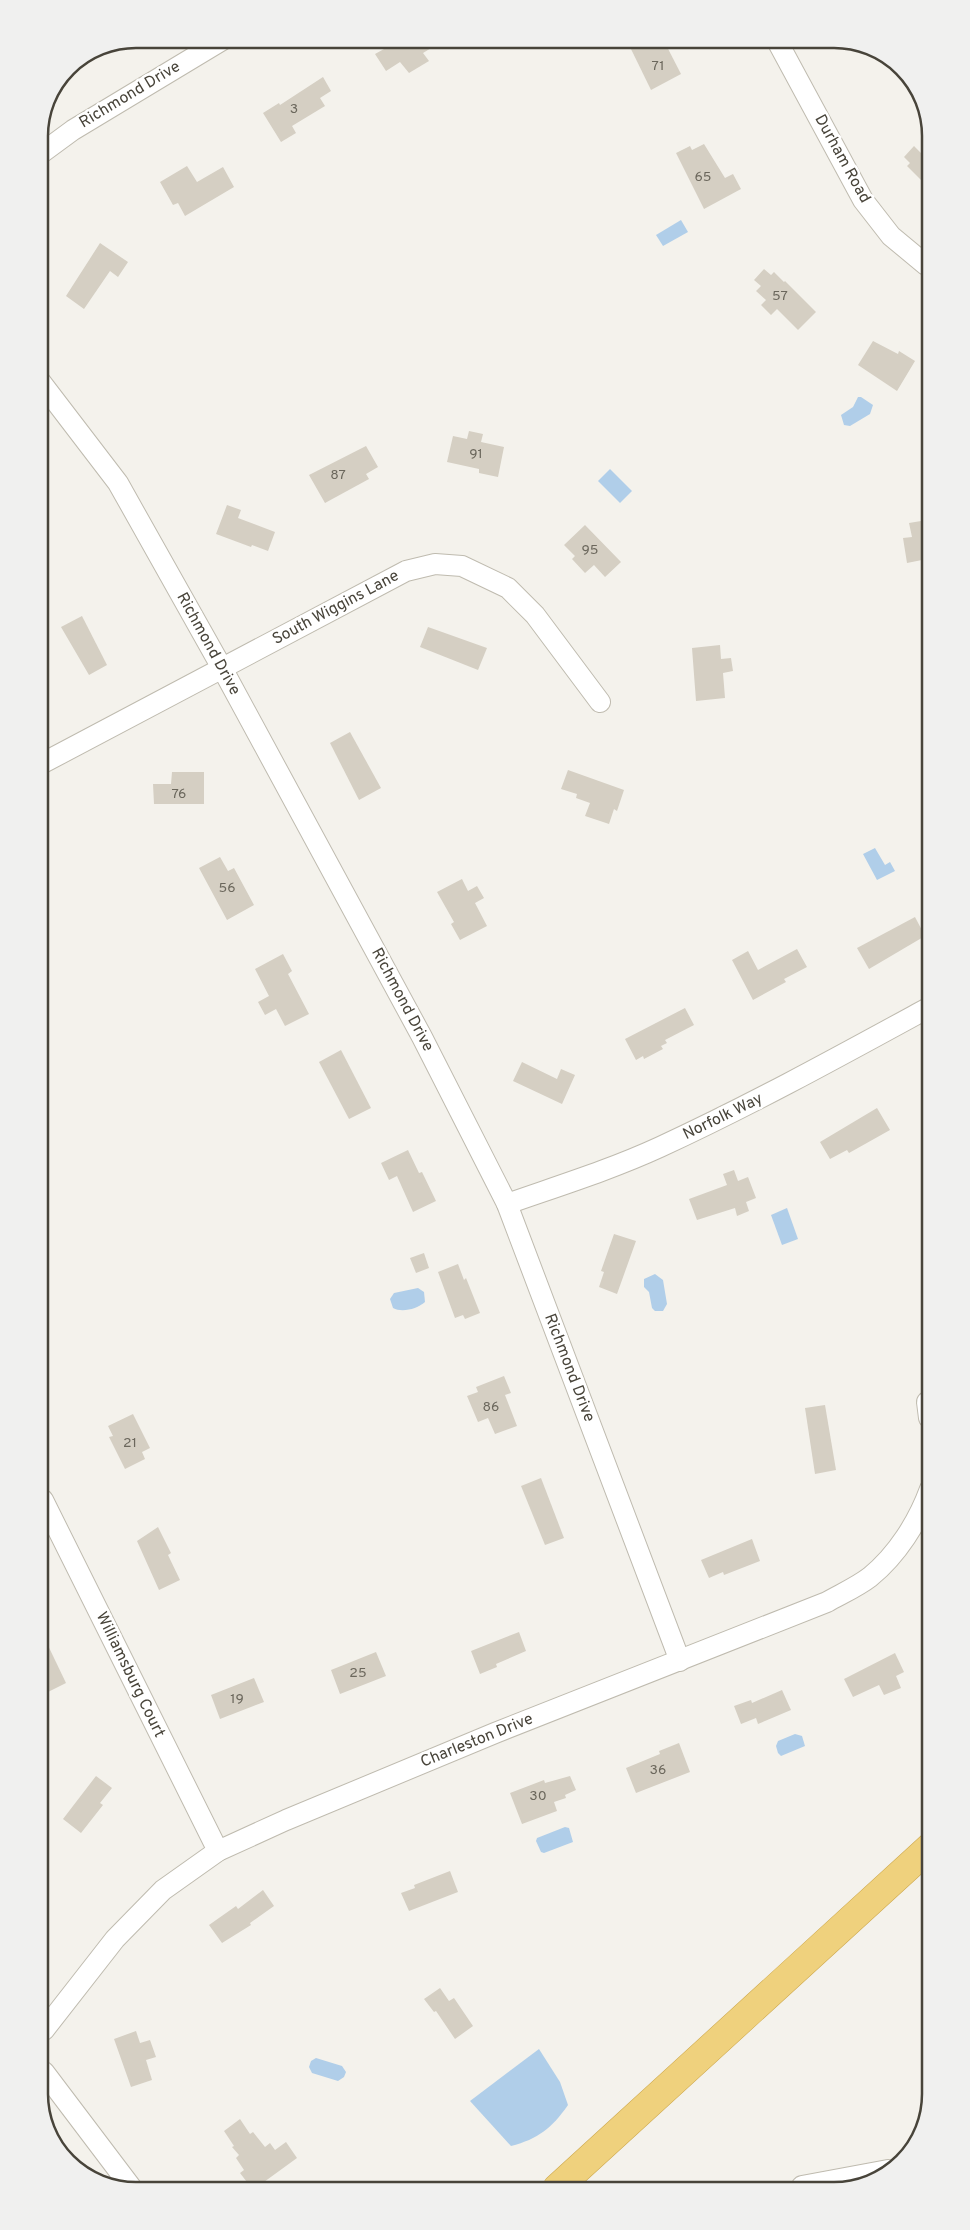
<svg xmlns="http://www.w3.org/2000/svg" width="970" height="2230" font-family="Overpass,sans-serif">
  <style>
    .water { fill: #b0cee9 }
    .building { fill: #d5cfc3 }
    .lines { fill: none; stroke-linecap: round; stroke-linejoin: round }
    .minor-casing { stroke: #bfbbaf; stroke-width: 22 }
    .highway-casing { stroke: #cda84d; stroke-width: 29 }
    .minor { stroke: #fff; stroke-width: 20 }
    .highway { stroke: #efd17d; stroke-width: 28 }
    .labels { text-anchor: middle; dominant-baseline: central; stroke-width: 5; stroke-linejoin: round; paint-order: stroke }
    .number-label { font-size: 14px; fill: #6b675c }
    .street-label { font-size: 16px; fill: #48443a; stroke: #fff }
    .rim { fill: none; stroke: #48443a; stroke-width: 2.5 }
  </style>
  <rect width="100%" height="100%" fill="#f4f2ec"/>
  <g class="water">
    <polygon points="681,220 688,232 663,246 656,235"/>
    <polygon points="858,397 861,397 873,405 870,414 850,426 844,425 841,415 853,407"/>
    <polygon points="610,469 632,491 620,503 598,481"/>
    <polygon points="875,848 885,865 890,862 895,871 877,880 863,854"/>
    <polygon points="787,1208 798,1239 782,1245 771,1215"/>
    <polygon points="655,1274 663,1280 667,1304 663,1311 655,1311 652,1308 649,1292 644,1287 644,1279"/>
    <path d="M418,1288L424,1292L425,1302C417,1309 402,1313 393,1308L390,1299L394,1293Z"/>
    <polygon points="795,1734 802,1736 805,1746 781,1756 778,1753 776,1746 778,1741"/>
    <polygon points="565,1827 569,1828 573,1842 544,1853 541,1852 536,1841 537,1838"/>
    <path d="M539,2049L560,2082L568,2105C552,2128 538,2139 511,2146L470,2101Z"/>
    <polygon points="316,2058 342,2066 346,2072 344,2077 338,2081 312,2073 309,2067 311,2061"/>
  </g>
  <g class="building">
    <polygon points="402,39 446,39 423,53 429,61 409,73 400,62 386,71 375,54"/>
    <polygon points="645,39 663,39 681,74 651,90 630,47"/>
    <polygon points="323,77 331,91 320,98 325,106 292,126 296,133 281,142 263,113 279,103 280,105"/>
    <polygon points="704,144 725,178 733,174 741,189 704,209 676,153 690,146 692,150"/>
    <polygon points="914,146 926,158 926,185 907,166 910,163 904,157"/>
    <polygon points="187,166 197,182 223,167 234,187 185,216 178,203 173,205 160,182"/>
    <polygon points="100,243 128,262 118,277 110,271 84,309 66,296"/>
    <polygon points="764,269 771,275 774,272 784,282 785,281 816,312 798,330 777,309 771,315 761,305 766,300 756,291 761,286 754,280"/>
    <polygon points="873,341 898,354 899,351 915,361 897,391 858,365"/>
    <polygon points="469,431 483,434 481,442 504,447 498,477 479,473 479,469 447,462 453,436 467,439"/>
    <polygon points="366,446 378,467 366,474 369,479 325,503 309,475"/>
    <polygon points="227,505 241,510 238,518 275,532 268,551 252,545 251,547 216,534"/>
    <polygon points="927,520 927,559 907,563 903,538 912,537 909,523"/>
    <polygon points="585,525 621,562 605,577 594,565 585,573 572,559 575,556 564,545"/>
    <polygon points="82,616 107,665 89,675 61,627"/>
    <polygon points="428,627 487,648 478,670 420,647"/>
    <polygon points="720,645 721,659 731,658 733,671 723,673 725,698 696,701 692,648"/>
    <polygon points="350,732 381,788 359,800 330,743"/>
    <polygon points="568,770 624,790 617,811 614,809 609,824 585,816 590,803 576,798 577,794 561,789"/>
    <polygon points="172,772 204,772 204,804 154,804 153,784 171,784"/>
    <polygon points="220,857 228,871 234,868 254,905 227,920 199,868"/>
    <polygon points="462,879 468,891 477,886 484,898 475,903 487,926 460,940 451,924 454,922 437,892"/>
    <polygon points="915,917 925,936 869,969 857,948"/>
    <polygon points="797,949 807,967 784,979 786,982 753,1000 732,960 748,951 758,970"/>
    <polygon points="283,954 292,971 288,974 309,1014 285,1026 276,1009 265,1015 258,1002 269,996 255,969"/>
    <polygon points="685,1008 694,1025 665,1040 667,1043 661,1046 663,1049 644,1059 643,1056 636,1060 625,1039"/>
    <polygon points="341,1050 371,1108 349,1119 319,1062"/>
    <polygon points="522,1062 557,1079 561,1069 575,1075 562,1104 513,1081"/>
    <polygon points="877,1108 890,1130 849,1153 847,1150 830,1159 820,1142"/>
    <polygon points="408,1150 419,1173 422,1172 436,1201 413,1212 397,1176 389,1180 381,1163"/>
    <polygon points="734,1170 738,1181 748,1177 756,1198 746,1202 749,1211 737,1216 735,1208 697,1220 689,1199 727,1185 723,1174"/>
    <polygon points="614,1234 636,1241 617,1294 599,1287 604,1272 601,1271"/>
    <polygon points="424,1253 429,1268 416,1273 410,1258"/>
    <polygon points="458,1264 464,1280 466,1278 480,1313 465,1319 463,1315 455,1318 438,1272"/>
    <polygon points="504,1376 511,1393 505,1395 517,1426 495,1434 488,1418 478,1422 467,1396 478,1392 476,1387"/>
    <polygon points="825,1405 836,1470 815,1474 805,1408"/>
    <polygon points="133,1414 150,1448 142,1452 145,1459 125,1469 109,1437 113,1436 108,1426"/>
    <polygon points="541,1478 564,1538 545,1545 521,1486"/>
    <polygon points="158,1527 171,1553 168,1555 180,1580 159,1590 137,1541"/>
    <polygon points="752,1539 760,1561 724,1575 723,1572 709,1578 701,1560"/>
    <polygon points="519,1632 526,1651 496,1664 497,1667 480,1674 471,1651"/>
    <polygon points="43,1635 66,1683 46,1693 43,1685"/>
    <polygon points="376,1652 386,1676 340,1694 331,1670"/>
    <polygon points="895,1653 904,1672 896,1676 901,1688 884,1695 879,1685 853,1697 844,1679"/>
    <polygon points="254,1678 264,1702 220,1719 211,1695"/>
    <polygon points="782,1690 791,1710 758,1724 756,1718 741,1724 734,1706 751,1700 752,1703"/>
    <polygon points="679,1743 690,1772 636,1793 626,1768 660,1754 659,1751"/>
    <polygon points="96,1776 112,1788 100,1803 103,1805 81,1833 63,1819"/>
    <polygon points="570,1776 576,1790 565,1795 566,1798 554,1802 557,1811 522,1824 510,1793 544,1780 545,1783"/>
    <polygon points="450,1871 458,1892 409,1911 401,1893 415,1888 414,1885"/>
    <polygon points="263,1890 274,1906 250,1923 251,1925 222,1943 209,1925 236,1906 238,1909"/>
    <polygon points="440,1988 449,2001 454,1998 473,2026 455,2039 436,2011 434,2012 424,1999"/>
    <polygon points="136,2031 140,2043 150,2040 156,2057 146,2060 152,2080 131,2087 114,2039"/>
    <polygon points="240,2119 250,2134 253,2132 265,2147 270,2143 275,2150 286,2142 297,2158 253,2190 240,2173 244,2170 236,2158 239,2155 232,2147 234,2146 224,2131"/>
  </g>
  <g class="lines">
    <g class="minor-casing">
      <g id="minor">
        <polyline points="776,39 863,200 891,236 926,265"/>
        <polyline points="39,155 73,130 224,39"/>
        <polyline points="40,381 118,483 222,668 422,1037 507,1204 680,1661"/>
        <polyline points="41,764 406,571 435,564 462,566 508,588 535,615 600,702"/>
        <path d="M507,1204C558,1186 610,1170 660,1147C751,1105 840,1056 928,1008"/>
        <polyline points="927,1402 929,1418"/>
        <polyline points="43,1500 218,1851"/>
        <path d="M44,2030L115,1939L163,1890L218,1851L286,1820L495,1733L827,1602C841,1594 857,1587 870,1577C897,1555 918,1522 930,1489"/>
        <polyline points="44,2072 134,2191"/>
        <polyline points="802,2186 888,2170"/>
      </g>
    </g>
    <g class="highway-casing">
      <polyline id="highway" points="557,2188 931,1846"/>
    </g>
    <use href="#minor" class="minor"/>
    <use href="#highway" class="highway"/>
  </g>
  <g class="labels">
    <g class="number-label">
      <text x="658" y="66">71</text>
      <text x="294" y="109">3</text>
      <text x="703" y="177">65</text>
      <text x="780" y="296">57</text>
      <text x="476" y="454">91</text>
      <text x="338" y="475">87</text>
      <text x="590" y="550">95</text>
      <text x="179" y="794">76</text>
      <text x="227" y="888">56</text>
      <text x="491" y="1407">86</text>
      <text x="130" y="1443">21</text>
      <text x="358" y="1673">25</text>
      <text x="237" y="1699">19</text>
      <text x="658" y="1770">36</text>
      <text x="538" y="1796">30</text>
    </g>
    <g class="street-label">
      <text transform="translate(130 95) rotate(-31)">Richmond Drive</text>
      <text transform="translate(842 159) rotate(61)">Durham Road</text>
      <text transform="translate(336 608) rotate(-28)">South Wiggins Lane</text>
      <text transform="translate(208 644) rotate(61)">Richmond Drive</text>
      <text transform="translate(402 1000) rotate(62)">Richmond Drive</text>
      <text transform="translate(723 1117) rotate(-26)">Norfolk Way</text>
      <text transform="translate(569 1368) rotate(69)">Richmond Drive</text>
      <text transform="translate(130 1675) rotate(64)">Williamsburg Court</text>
      <text transform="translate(477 1741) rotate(-22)">Charleston Drive</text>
    </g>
  </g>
  <path d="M0 0H970V2230H0ZM136 48H834A88 88 0 0 1 922 136V2094A88 88 0 0 1 834 2182H136A88 88 0 0 1 48 2094V136A88 88 0 0 1 136 48Z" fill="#f0f0ef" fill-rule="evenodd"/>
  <path class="rim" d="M136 48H834A88 88 0 0 1 922 136V2094A88 88 0 0 1 834 2182H136A88 88 0 0 1 48 2094V136A88 88 0 0 1 136 48Z"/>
</svg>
